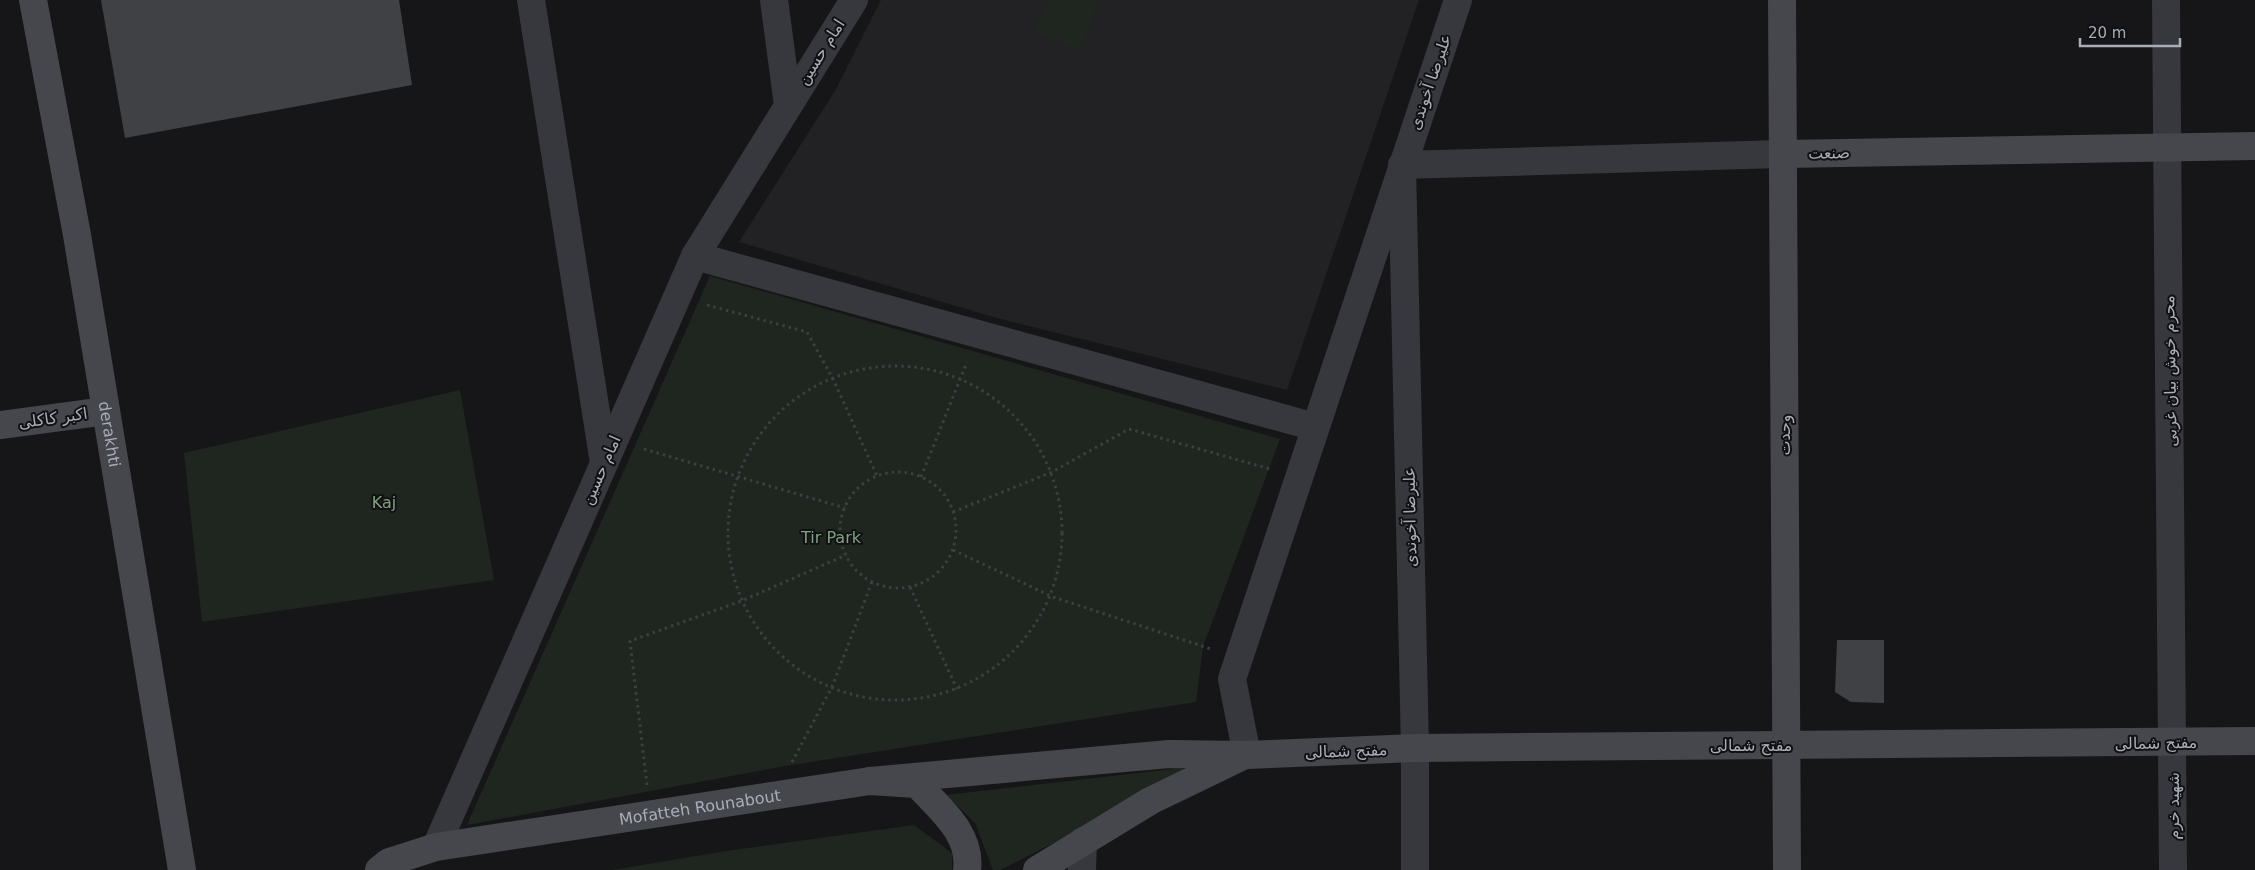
<svg xmlns="http://www.w3.org/2000/svg" width="2255" height="870" font-family="'DejaVu Sans',Cairo,sans-serif">
  <style>
    .built { fill: #222225 }
    .green { fill: #1e261f }
    .building { fill: #404145 }
    .lines { fill: none; stroke-linecap: round; stroke-linejoin: round }
    .path { stroke: #3d3f44; stroke-width: 3; stroke-dasharray: 2.5 4; stroke-linecap: butt }
    .street { stroke: #37383d; stroke-width: 28 }
    .secondary { stroke: #45474d; stroke-width: 28 }
    .labels { text-anchor: middle; dominant-baseline: central; stroke-width: 4; stroke-linejoin: round; paint-order: stroke }
    .street-label { font-size: 16px; fill: #a8adb8; stroke: #111113 }
    .park-label { font-size: 16px; fill: #7fa381; stroke: #111113 }
  </style>
  <rect width="100%" height="100%" fill="#161618"/>
  <polygon class="built" points="881,0 1419,0 1287,390 997,318 739,242 836,89"/>
  <g class="green">
    <polygon points="1048,0 1099,0 1080,50 1035,33"/>
    <polygon points="710,276 1280,439 1203,647 1196,702 791,765 467,825"/>
    <polygon points="460,390 494,580 202,622 184,453"/>
    <polygon points="1182,768 1187,772 1186,776 1000,870 993,870 975,823 946,795"/>
    <polygon points="914,825 952,853 952,870 612,870 726,851"/>
  </g>
  <g class="building">
    <polygon points="101,0 399,0 412,85 125,138"/>
    <polygon points="1837,640 1884,640 1884,703 1851,702 1835,692"/>
  </g>
  <g class="lines">
    <g class="path">
      <polyline points="707,305 807,332 833,379 877,476"/>
      <circle cx="895" cy="533" r="167"/>
      <polyline points="644,449 845,508"/>
      <circle cx="898" cy="530" r="58"/>
      <polyline points="921,477 967,362"/>
      <polyline points="953,512 1052,472 1129,429 1270,469"/>
      <polyline points="953,550 1053,597 1211,649"/>
      <polyline points="910,587 957,689"/>
      <polyline points="792,762 832,687 872,582"/>
      <polyline points="647,785 630,641 744,600 846,555"/>
    </g>
    <g class="street">
      <polyline points="531,0 604,463"/>
      <polyline points="774,0 788,105"/>
      <polyline points="2166,0 2173,870"/>
      <polyline points="695,256 1315,427"/>
      <polyline points="1247,755 1232,679 1458,0"/>
      <polyline points="436,847 695,256 854,0"/>
      <polyline points="1082,870 1083,841"/>
      <polyline points="1415,870 1415,748 1402,165 1783,154"/>
    </g>
    <g class="secondary">
      <path id="s1" d="M33,0L77,235L182,870"/>
      <polyline points="1782,0 1787,870"/>
      <polyline points="1783,154 2255,146"/>
      <polyline points="0,425 106,411"/>
      <polyline points="870,781 1169,754 1247,755 1415,748 2255,741"/>
      <path id="s2" d="M379,870L389,862L436,847L870,781L917,784C940,809 972,834 967,870"/>
      <polyline points="1037,870 1150,801 1241,757"/>
    </g>
  </g>
  <g class="labels">
    <g class="street-label">
      <text transform="translate(821 52) rotate(-58)">امام حسین</text>
      <text transform="translate(1430 82) rotate(-71)">علیرضا آخوندی</text>
      <text transform="translate(1829 153) rotate(-1)">صنعت</text>
      <text transform="translate(2170 371) rotate(-91)">محرم خوش بیان غربی</text>
      <text transform="translate(53 418) rotate(-8)">اکبر کاکلی</text>
      <text stroke="none"><textPath href="#s1" startOffset="441">derakhti</textPath></text>
      <text transform="translate(1784 435) rotate(-90)">وحدت</text>
      <text transform="translate(601 470) rotate(-66)">امام حسین</text>
      <text transform="translate(1410 517) rotate(-91)">علیرضا آخوندی</text>
      <text transform="translate(2156 743) rotate(-1)">مفتح شمالی</text>
      <text x="1751" y="745">مفتح شمالی</text>
      <text transform="translate(1346 751) rotate(-2)">مفتح شمالی</text>
      <text transform="translate(2173 806) rotate(-90)">شهید خرم</text>
      <text stroke="none"><textPath href="#s2" startOffset="329">Mofatteh Rounabout</textPath></text>
    </g>
    <g class="park-label">
      <text x="384" y="502">Kaj</text>
      <text x="831" y="537">Tir Park</text>
    </g>
  </g>
  <path d="M2080 38v8h100v-8" fill="none" stroke="#a8adb8" stroke-width="2.5"/>
  <text x="2088" y="38" font-size="15" fill="#a8adb8" stroke="#111113" stroke-width="4" paint-order="stroke">20 m</text>
</svg>
